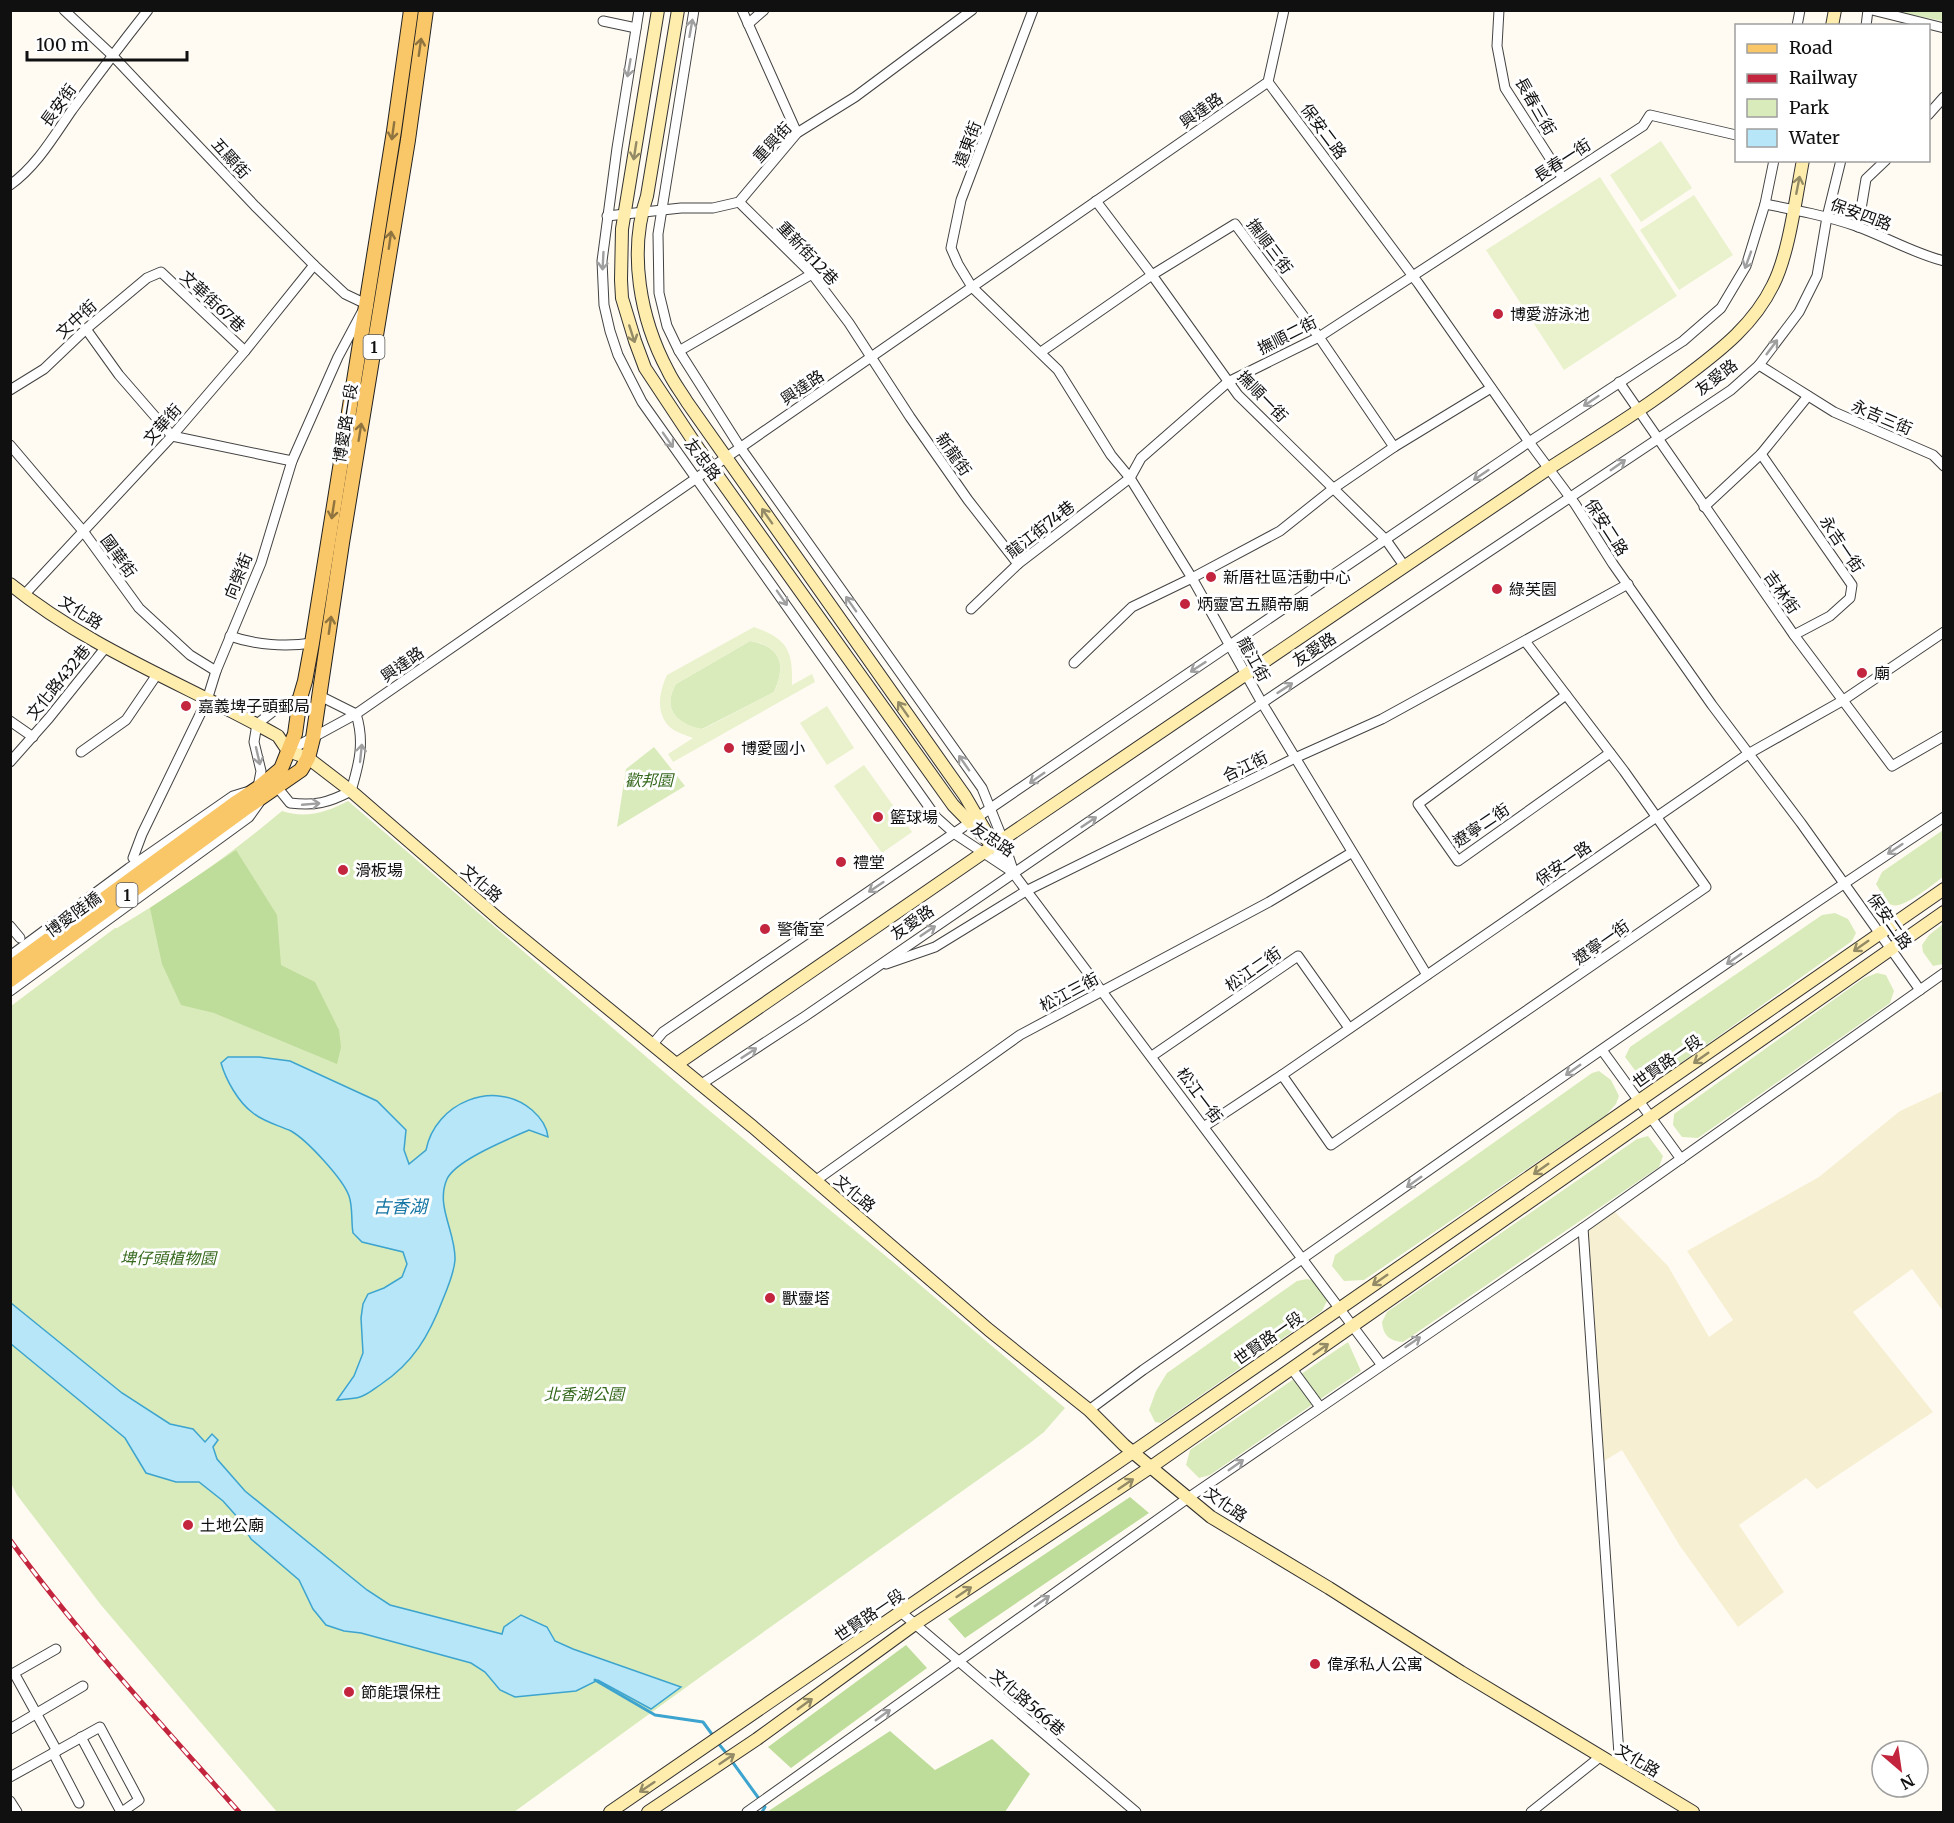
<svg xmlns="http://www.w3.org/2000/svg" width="1954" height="1823" font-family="Merriweather,'Noto Sans TC',serif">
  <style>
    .farmland { fill: #f6efd2 }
    .green { fill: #d9ebbb }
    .forest { fill: #bedc9a }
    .pitch { fill: #e9f2cd; fill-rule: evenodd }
    .water { fill: #b6e6f7; stroke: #3ca4cf; stroke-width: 1.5 }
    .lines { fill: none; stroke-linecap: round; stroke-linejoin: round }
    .stream { stroke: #3ca4cf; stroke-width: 3 }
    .street-casing { stroke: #434343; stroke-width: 11 }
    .secondary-casing { stroke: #323232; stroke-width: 14 }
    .primary-casing { stroke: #212121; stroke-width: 16 }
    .street { stroke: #fff; stroke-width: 9 }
    .secondary { stroke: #ffedad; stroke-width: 12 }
    .primary { stroke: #f9c668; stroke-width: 14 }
    .rail-casing { stroke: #c2253d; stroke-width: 5 }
    .rail { stroke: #fff; stroke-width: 3; stroke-dasharray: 9; stroke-linecap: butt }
    .oneway { stroke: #9f9f9f }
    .oneway2 { stroke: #907440 }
    .oneway3 { stroke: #938a66 }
    .poi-dot { fill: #c2253d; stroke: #fff; stroke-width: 2 }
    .labels { text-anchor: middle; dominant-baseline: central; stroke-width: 6; stroke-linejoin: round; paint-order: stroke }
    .shield { fill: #fff; stroke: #585858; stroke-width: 1.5 }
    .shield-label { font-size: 15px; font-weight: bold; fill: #101010 }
    .street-label { font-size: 16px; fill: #101010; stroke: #fff }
    .poi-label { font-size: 16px; fill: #101010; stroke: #fff; text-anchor: start }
    .park-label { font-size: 16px; font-style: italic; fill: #36691e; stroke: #fff }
    .water-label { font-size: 18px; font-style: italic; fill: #1676a4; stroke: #fff }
  </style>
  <rect width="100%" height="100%" fill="#fffbf2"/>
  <polygon class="farmland" points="1943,1091 1943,1311 1912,1269 1853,1312 1933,1412 1817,1489 1806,1478 1739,1525 1784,1592 1738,1627 1680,1546 1622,1450 1601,1463 1585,1232 1613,1210 1668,1266 1709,1337 1733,1320 1687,1251 1819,1177 1900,1111"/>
  <g class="green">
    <polygon points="1892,11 1943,11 1943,21"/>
    <path d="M750,641C782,647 786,665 774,692L702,729C678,725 661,709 676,684Z"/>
    <polygon points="654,747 685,786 617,827 626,769"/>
    <path d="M348,801L699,1102L899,1267L1065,1408L1044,1432L1030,1443L710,1670L514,1812H277L101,1605L17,1495L11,1483V1006L115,928H117C176,893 230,855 282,811C305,819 328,812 348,801Z"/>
    <path d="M1943,830V877C1933,884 1901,912 1890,904C1884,900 1880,890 1876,884L1882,872Z"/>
    <polygon points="1835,913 1848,919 1856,933 1852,941 1668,1072 1646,1078 1637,1073 1625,1057 1630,1047 1822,915"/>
    <polygon points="1943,924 1943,964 1933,966 1923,952 1922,945 1929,935"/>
    <polygon points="1877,973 1886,975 1894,991 1890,1003 1698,1138 1682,1137 1673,1125 1674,1114 1864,978"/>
    <polygon points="1599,1071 1611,1080 1619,1096 1616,1104 1606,1115 1364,1280 1344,1281 1332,1266 1335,1255 1592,1073"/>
    <path d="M1648,1136L1663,1156L1659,1167L1403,1342C1390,1341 1383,1336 1382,1322L1387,1312L1637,1139Z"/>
    <polygon points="1307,1279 1315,1281 1328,1299 1322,1311 1161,1423 1155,1422 1149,1410 1156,1391 1167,1373 1297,1281"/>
    <polygon points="1348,1342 1361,1371 1210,1475 1199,1478 1186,1465 1190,1450"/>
  </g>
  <g class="forest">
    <polygon points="236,850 277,915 281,965 315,982 339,1030 341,1047 337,1064 214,1013 181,1005 162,964 150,908"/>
    <polygon points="1130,1497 1149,1513 965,1638 948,1619"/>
    <polygon points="906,1645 927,1668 791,1768 768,1747"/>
    <polygon points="890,1731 935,1770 992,1739 1030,1774 1005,1812 767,1812"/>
  </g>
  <g class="pitch">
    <polygon points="1661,141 1692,188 1641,222 1610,175"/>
    <polygon points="1600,177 1677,296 1564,370 1486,250"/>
    <polygon points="1694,195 1733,255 1679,290 1640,230"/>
    <path d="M754,627C788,639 793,651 792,685L812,674L815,682L673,762L668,754L693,738C686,735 677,733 671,728C655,714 659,692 667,675ZM750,641C782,646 786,665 774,692L703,729C678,725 661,709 676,684Z"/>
    <polygon points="827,706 854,748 827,765 800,723"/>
    <polygon points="864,765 912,832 882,853 834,786"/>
  </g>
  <g class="water">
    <path d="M228,1057H259L290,1061L377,1101L406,1130L404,1150L409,1164L426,1150C435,1103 494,1078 532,1110C540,1117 547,1126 548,1137L529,1130C509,1139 456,1160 447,1179C435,1206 456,1232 455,1260C454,1273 448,1287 443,1299C429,1336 413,1363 380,1385C374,1389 367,1395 360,1397C353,1399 345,1399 337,1400L354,1376L363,1353L361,1318L363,1304L368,1294L384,1288L402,1277L407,1264L403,1252L362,1242L353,1233C351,1222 353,1207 349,1196C343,1179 307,1140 291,1131C278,1125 264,1122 253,1113C238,1102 226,1080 221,1063Z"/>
    <polygon points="11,1303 122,1393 170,1424 193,1429 205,1442 212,1434 218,1440 213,1447 217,1459 245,1491 367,1590 390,1605 502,1634 504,1627 521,1615 547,1627 555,1641 573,1649 681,1687 651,1709 598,1680 576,1691 515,1697 500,1690 485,1672 471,1663 361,1633 344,1631 326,1625 313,1609 299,1580 251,1539 239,1519 223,1501 199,1482 176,1482 146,1473 125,1438 11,1344"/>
  </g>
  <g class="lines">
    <g class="stream">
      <polyline points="595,1680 655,1715 703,1722 714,1737"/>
      <polyline points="718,1743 727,1754"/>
      <polyline points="731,1760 765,1807 762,1812"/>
    </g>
    <g class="street-casing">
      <g id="street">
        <polyline points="64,10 112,55 255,206 314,265 345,294 366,304 368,307"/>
        <polyline points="639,10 617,148 602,261 604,305 610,331 618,355 642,402 936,817 955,834 1014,873"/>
        <polyline points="694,10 658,234 659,293 667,326 679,351 740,447 982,788 1003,840 1014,873"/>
        <polyline points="742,10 797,133"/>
        <polyline points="1033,10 961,200 951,248 958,264 972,287 1058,370 1111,455 1130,478 1192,578 1262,703 1427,975"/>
        <polyline points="1499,10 1497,46 1505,88 1562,177"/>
        <polyline points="1872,10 1944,28"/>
        <polyline points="603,21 636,28"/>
        <polyline points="748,24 764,10"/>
        <polyline points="1797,26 1800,10"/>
        <polyline points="1866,26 1868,10"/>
        <polyline points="1268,82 1418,283 1529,442 1575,504 1613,564 1712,705 1801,823 1920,990"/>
        <polyline points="1928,115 1944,97"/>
        <path d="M10,185C36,167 54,136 72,110C97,76 122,43 148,10"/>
        <polyline points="1096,201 1152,275 1238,395 1386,540 1405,567"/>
        <polyline points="739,202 812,274 849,323 910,417 968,500 1018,564"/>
        <path d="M1765,204C1796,210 1827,216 1856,226C1886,237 1913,253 1944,261"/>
        <polyline points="607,216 681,208 713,208 739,202 797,133 855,97 972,10"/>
        <polyline points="1858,227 1866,179 1886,160"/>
        <polyline points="86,329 119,375 172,436 292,461"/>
        <polyline points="679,351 812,274"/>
        <polyline points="1041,352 1152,275 1235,224 1319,337 1394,447"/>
        <polyline points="1759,365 1834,412 1933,455 1944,466"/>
        <polyline points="1619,382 1794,635 1892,766 1944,736"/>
        <polyline points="10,390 44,369 86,329 147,278 161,272 245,351"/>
        <polyline points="10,445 83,531 139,608 190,655 216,671"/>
        <polyline points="1761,454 1852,585 1850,598 1830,616 1794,635"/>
        <polyline points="1704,507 1761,454 1808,396"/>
        <polyline points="24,595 172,436 245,351 314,265"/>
        <polyline points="971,609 1018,564 1130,478 1141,458 1228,382 1319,337 1643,126 1650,115 1736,135"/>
        <path d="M230,636C255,645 286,647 312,643"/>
        <polyline points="1074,663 1132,607 1192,578 1280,531 1334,488 1394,447 1491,388"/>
        <polyline points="1566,695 1418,804 1458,861 1610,753"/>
        <polyline points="10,721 33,737"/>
        <polyline points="288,751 356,714 1268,82 1284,10"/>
        <polyline points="81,752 126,720 158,673"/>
        <polyline points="10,762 49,718 106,647"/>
        <polyline points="258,787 261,771 254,742 257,724 275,710 300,698"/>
        <path d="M277,787L290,803C315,806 328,803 351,791C359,764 365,742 356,714L318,695"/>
        <polyline points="993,846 1381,1364"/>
        <polyline points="133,858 142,834 207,700 216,671 261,563 292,461 338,357 362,312"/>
        <polyline points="10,926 20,938"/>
        <polyline points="10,956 129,868 233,796 246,792"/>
        <polyline points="886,964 935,947 1026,891 1295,758 1382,719 1628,584"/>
        <polyline points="10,991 249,817 259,803"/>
        <polyline points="652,1045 663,1032 1171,685 1529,442 1683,341 1721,308 1746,266 1765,204 1774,160"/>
        <polyline points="1602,1050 1681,1159"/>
        <polyline points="1152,1056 1298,956 1349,1028"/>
        <polyline points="1282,1075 1331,1145 1706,887 1624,771 1525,641"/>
        <polyline points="700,1085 804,1017 1262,703 1731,390 1759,365 1799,312 1817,276 1827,217 1841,160"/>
        <polyline points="1205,1126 1282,1075 1748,754 1842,701 1944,632"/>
        <polyline points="815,1181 1020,1035 1269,902 1351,853"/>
        <polyline points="1583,1228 1620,1769"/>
        <polyline points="1292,1369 1320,1407"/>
        <path d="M1089,1410L1143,1370C1409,1185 1673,996 1944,817"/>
        <polyline points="902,1613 1136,1812"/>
        <polyline points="56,1649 14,1673 57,1751"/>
        <polyline points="10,1729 83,1686"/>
        <polyline points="81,1737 121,1812"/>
        <polyline points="53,1753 79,1803"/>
        <polyline points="10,1777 100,1727 139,1800 122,1812"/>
        <polyline points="10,1801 17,1812"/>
        <polyline points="747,1812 1188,1498 1583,1228 1944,973"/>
        <polyline points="1531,1812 1600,1757"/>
      </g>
    </g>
    <g class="secondary-casing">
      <g id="secondary">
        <polyline points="658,10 622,229 621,280 622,298 635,341 645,368 700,451 953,805 993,846"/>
        <path d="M678,10L647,196C628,252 640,319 668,371C673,382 681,392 687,402L965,796L986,832"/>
        <polyline points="1832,26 1835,10"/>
        <path d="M10,584C90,649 189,686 278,736L288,751L308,758L351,791L500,920L753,1127L989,1330L1089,1410L1124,1445L1211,1517L1329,1588L1461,1672L1693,1812"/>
        <path d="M677,1064L993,846L1548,469C1596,438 1644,409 1689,374C1722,349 1754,324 1773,285C1789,254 1796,196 1803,160"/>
        <polyline points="610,1812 1133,1452 1944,889"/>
        <polyline points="648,1812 757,1739 915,1624 1151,1467 1944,912"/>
      </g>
    </g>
    <g class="primary-casing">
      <g id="primary">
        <polyline points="10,968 237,802 258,788 281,769 295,734 300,698 305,681 312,643 394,131 411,10"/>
        <polyline points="10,980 243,810 301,770 308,758 313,738 342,543 408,140 426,10"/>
      </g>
    </g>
    <use href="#street" class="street"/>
    <use href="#secondary" class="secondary"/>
    <use href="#primary" class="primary"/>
    <g class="rail-casing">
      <path id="rail" d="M10,1540C80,1636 161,1724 239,1812"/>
    </g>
    <use href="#rail" class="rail"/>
  </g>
  <defs><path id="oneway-shaft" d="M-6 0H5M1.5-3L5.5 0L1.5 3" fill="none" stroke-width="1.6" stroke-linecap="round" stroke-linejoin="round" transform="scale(1.5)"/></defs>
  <g class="oneway">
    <use href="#oneway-shaft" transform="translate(691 28) rotate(-80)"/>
    <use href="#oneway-shaft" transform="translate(629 68) rotate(100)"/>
    <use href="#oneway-shaft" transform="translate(1748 260) rotate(110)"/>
    <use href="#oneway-shaft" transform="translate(603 261) rotate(93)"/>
    <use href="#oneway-shaft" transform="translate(1772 347) rotate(-53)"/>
    <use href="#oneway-shaft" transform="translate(1591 401) rotate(146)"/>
    <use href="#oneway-shaft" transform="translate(668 440) rotate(55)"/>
    <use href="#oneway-shaft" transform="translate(1618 465) rotate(-35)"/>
    <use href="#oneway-shaft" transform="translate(1481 475) rotate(146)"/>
    <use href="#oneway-shaft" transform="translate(782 598) rotate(55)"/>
    <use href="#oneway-shaft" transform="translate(851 604) rotate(-125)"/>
    <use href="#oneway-shaft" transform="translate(1198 667) rotate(147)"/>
    <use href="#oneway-shaft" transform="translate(1285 688) rotate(-33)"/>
    <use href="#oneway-shaft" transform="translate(361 753) rotate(-84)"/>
    <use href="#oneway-shaft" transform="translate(258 756) rotate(77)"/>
    <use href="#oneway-shaft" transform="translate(964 763) rotate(-125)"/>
    <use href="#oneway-shaft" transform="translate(1037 778) rotate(145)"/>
    <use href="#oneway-shaft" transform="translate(311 804) rotate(-5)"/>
    <use href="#oneway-shaft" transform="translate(1089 822) rotate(-34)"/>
    <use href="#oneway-shaft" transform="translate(1895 849) rotate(146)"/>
    <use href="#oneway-shaft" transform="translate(876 887) rotate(146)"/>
    <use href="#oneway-shaft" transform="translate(928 931) rotate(-34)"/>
    <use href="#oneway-shaft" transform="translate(1734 959) rotate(145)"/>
    <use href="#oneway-shaft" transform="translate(749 1053) rotate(-33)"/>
    <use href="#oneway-shaft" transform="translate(1573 1070) rotate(145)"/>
    <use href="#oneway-shaft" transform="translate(1414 1182) rotate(145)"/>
    <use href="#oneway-shaft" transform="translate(1413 1342) rotate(-34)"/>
    <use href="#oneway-shaft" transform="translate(1236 1465) rotate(-35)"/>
    <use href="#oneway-shaft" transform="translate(1042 1601) rotate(-35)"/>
    <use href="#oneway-shaft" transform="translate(883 1715) rotate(-36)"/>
  </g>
  <g class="oneway2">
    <use href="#oneway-shaft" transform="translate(420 47) rotate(-82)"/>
    <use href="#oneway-shaft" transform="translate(393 131) rotate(98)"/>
    <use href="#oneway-shaft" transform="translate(390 240) rotate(-82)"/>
    <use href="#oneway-shaft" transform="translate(360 432) rotate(-81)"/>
    <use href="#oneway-shaft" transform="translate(333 510) rotate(99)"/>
    <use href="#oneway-shaft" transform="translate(330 625) rotate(-82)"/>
  </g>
  <g class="oneway3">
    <use href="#oneway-shaft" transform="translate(635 151) rotate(99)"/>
    <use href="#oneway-shaft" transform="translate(1798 185) rotate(-79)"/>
    <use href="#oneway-shaft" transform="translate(632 334) rotate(72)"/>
    <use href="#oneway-shaft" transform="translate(767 516) rotate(-125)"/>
    <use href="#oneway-shaft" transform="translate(903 709) rotate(-125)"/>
    <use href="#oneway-shaft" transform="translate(1861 946) rotate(145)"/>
    <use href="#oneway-shaft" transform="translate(1701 1058) rotate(145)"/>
    <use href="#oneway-shaft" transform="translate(1541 1169) rotate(145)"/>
    <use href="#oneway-shaft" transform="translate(1380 1280) rotate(145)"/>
    <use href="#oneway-shaft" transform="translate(1321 1349) rotate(-35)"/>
    <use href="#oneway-shaft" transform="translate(1126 1484) rotate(-34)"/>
    <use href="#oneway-shaft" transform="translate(964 1592) rotate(-34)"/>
    <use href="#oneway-shaft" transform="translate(805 1704) rotate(-36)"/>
    <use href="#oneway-shaft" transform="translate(727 1759) rotate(-34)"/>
    <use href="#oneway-shaft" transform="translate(647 1787) rotate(146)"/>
  </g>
  <g class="poi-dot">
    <circle cx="1498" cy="314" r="6"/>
    <circle cx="1211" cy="577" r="6"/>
    <circle cx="1497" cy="589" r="6"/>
    <circle cx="1185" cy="604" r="6"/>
    <circle cx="1862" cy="673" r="6"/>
    <circle cx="186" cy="706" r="6"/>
    <circle cx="729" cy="748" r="6"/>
    <circle cx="878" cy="817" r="6"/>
    <circle cx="841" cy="862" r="6"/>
    <circle cx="343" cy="870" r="6"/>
    <circle cx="765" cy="929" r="6"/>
    <circle cx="770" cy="1298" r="6"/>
    <circle cx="188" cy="1525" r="6"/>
    <circle cx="1315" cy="1664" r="6"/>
    <circle cx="349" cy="1692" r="6"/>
  </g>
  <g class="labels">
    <g class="shield">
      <rect x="363.5" y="335" width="21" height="24" rx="4.5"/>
      <rect x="116.5" y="883" width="21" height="24" rx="4.5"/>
    </g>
    <g class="shield-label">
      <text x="374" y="347">1</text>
      <text x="127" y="895">1</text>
    </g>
    <g class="street-label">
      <text transform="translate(58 105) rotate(-54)">長安街</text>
      <text transform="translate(1536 106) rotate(60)">長春三街</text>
      <text transform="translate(1201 110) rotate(-35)">興達路</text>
      <text transform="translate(1324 131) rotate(53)">保安二路</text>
      <text transform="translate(772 142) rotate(-47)">重興街</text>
      <text transform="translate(967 144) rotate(-69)">遠東街</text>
      <text transform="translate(231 158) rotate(48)">五顯街</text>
      <text transform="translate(1562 160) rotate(-33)">長春一街</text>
      <text transform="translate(1861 214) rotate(20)">保安四路</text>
      <text transform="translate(1270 246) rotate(53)">撫順三街</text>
      <text transform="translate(808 253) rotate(47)">重新街12巷</text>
      <text transform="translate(213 301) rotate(43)">文華街67巷</text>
      <text transform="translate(76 319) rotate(-42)">文中街</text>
      <text transform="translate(1287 335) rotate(-27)">撫順二街</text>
      <text transform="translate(1716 377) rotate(-37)">友愛路</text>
      <text transform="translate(802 387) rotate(-34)">興達路</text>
      <text transform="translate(1263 396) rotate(46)">撫順一街</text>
      <text transform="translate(1882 417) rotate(23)">永吉三街</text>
      <text transform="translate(345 423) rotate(-81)">博愛路一段</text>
      <text transform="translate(162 424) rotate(-48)">文華街</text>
      <text transform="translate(954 454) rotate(55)">新龍街</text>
      <text transform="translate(703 459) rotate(53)">友忠路</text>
      <text transform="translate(1607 527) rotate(57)">保安二路</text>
      <text transform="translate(1040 529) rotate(-38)">龍江街74巷</text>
      <text transform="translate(1842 544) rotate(56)">永吉一街</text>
      <text transform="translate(119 556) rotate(54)">國華街</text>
      <text transform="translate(238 576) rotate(-68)">向榮街</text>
      <text transform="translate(1782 592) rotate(55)">吉林街</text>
      <text transform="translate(81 612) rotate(32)">文化路</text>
      <text transform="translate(1314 649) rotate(-33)">友愛路</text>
      <text transform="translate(1254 659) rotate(61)">龍江街</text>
      <text transform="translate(402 664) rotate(-35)">興達路</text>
      <text transform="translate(58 682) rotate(-51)">文化路432巷</text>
      <text transform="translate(1245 766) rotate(-26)">合江街</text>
      <text transform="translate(1481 825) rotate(-34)">遼寧二街</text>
      <text transform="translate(993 839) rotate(34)">友忠路</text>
      <text transform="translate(1563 863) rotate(-35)">保安一路</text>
      <text transform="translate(482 883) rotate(41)">文化路</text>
      <text transform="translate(73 914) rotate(-36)">博愛陸橋</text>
      <text transform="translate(1890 921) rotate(55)">保安二路</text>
      <text transform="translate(912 922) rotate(-34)">友愛路</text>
      <text transform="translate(1601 942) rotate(-35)">遼寧一街</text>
      <text transform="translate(1253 969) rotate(-35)">松江二街</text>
      <text transform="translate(1069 992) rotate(-28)">松江三街</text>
      <text transform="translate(1667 1061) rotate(-35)">世賢路一段</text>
      <text transform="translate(1200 1095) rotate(53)">松江一街</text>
      <text transform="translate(855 1193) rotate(40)">文化路</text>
      <text transform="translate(1268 1338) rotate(-35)">世賢路一段</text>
      <text transform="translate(1226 1504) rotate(35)">文化路</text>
      <text transform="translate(869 1615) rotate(-34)">世賢路一段</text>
      <text transform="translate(1028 1702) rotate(41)">文化路566巷</text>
      <text transform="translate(1638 1760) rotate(31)">文化路</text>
    </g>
    <g class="poi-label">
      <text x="1510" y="314">博愛游泳池</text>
      <text x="1223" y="577">新厝社區活動中心</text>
      <text x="1509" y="589">綠芙園</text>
      <text x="1197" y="604">炳靈宮五顯帝廟</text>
      <text x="1874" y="673">廟</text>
      <text x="198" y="706">嘉義埤子頭郵局</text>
      <text x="741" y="748">博愛國小</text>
      <text x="890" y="817">籃球場</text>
      <text x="853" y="862">禮堂</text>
      <text x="355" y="870">滑板場</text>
      <text x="777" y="929">警衛室</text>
      <text x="782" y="1298">獸靈塔</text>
      <text x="200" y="1525">土地公廟</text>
      <text x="1327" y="1664">偉承私人公寓</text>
      <text x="361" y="1692">節能環保柱</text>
    </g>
    <g class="park-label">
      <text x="649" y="780">歡邦園</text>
      <text x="168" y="1258">埤仔頭植物園</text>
      <text x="584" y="1394">北香湖公園</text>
    </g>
    <g class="water-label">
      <text x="400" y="1206">古香湖</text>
    </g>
  </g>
  <rect width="1954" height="1823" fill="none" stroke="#101010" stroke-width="24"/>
  <rect x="1735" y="24" width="195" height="138" fill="#ffffff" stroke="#9f9f9f" stroke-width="1.5"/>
  <rect x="1747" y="44" width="30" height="9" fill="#f9c668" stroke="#9f9f9f" stroke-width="1.5"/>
  <text x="1789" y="54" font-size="18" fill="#101010">Road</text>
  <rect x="1747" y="74" width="30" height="9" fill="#c2253d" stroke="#9f9f9f" stroke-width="1.5"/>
  <text x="1789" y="84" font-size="18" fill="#101010">Railway</text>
  <rect x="1747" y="99" width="30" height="18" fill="#d9ebbb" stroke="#9f9f9f" stroke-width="1.5"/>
  <text x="1789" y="114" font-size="18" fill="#101010">Park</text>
  <rect x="1747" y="129" width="30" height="18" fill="#b6e6f7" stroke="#9f9f9f" stroke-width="1.5"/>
  <text x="1789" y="144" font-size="18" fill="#101010">Water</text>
  <g transform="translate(1900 1769) rotate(151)"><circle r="28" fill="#ffffff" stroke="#9f9f9f" stroke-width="1.5"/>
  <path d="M0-4.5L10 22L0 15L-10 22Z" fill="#c2253d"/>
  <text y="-9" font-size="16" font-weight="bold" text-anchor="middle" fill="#101010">N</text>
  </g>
  <path d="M27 51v9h160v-9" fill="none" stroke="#101010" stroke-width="3"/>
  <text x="36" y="51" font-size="18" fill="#101010" stroke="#ffffff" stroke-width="4.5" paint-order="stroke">100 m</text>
</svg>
